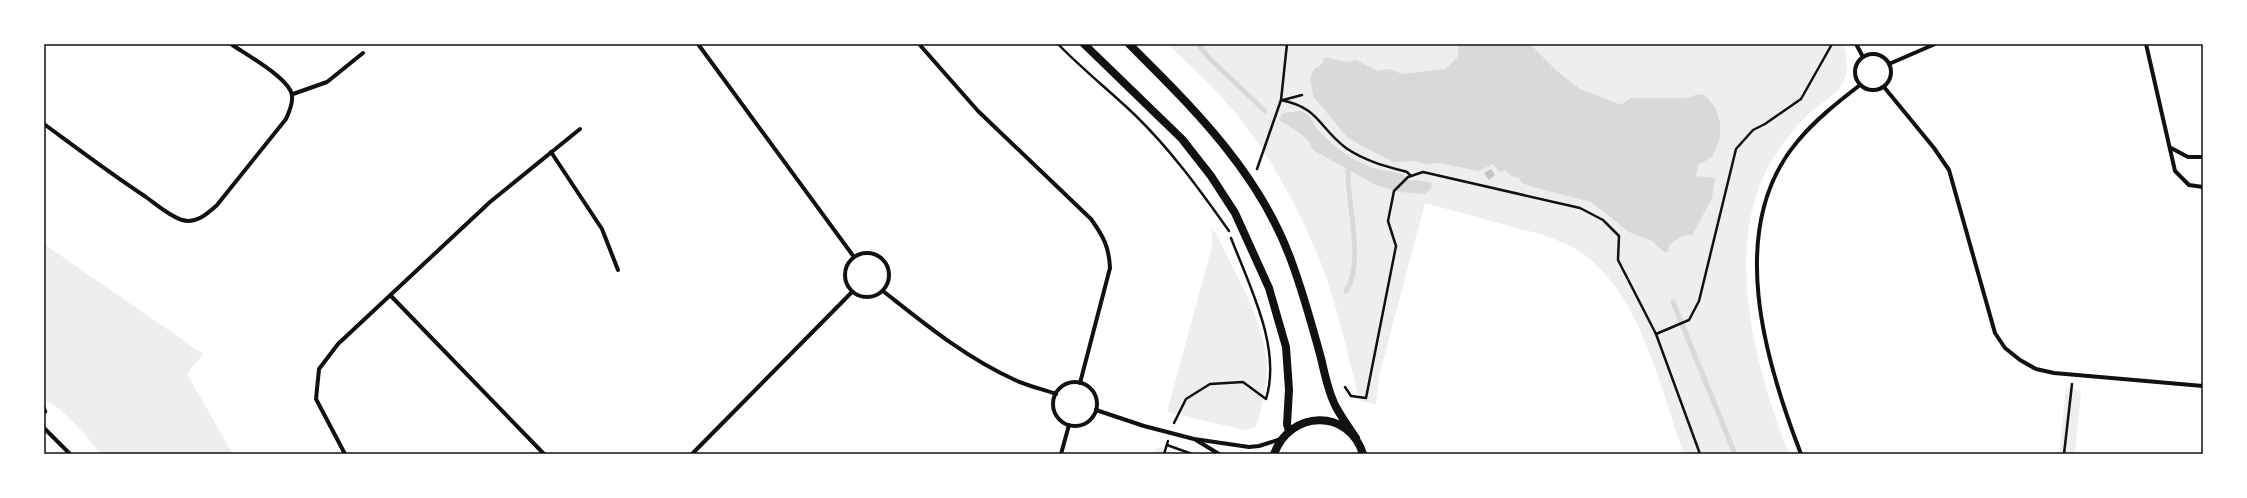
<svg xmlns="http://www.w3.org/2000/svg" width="2247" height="498" font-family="'Public Sans',sans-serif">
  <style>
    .green { fill: #eee }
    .water { fill: #d9d9d9 }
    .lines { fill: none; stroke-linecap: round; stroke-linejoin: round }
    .stream { stroke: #d9d9d9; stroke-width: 5 }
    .building { fill: #c4c4c4 }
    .path { stroke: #111; stroke-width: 2.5 }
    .minor { stroke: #111; stroke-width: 4 }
    .secondary { stroke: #111; stroke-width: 8 }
    .neatline { fill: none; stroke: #111; stroke-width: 1.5 }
  </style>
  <rect width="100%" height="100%" fill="#fff"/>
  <g class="green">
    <path d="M1168,44H1843C1847,56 1849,70 1843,83C1836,95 1820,104 1810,113C1789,133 1772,156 1761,182C1727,267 1758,374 1789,454H1684C1661,391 1644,306 1591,260C1578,248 1560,241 1543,235L1425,203L1379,376L1376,404L1360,401C1347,353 1337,303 1319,258C1296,203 1266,147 1226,102C1208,82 1187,63 1168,44Z"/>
    <path d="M1212,229L1217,235C1234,271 1260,315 1266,354C1269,377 1263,406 1256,427L1244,430L1167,412L1212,246Z"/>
    <path d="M44,244L203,354L187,374L233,454H101C86,436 65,409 44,400Z"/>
    <polygon points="2066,388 2081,391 2075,454 2059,454"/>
    <polygon points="1157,447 1178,454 1155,454"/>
  </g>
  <g class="water">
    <polygon points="1459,44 1530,44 1558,72 1580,89 1621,105 1631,98 1686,98 1699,94 1706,96 1715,107 1720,122 1720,138 1712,157 1698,165 1696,176 1715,178 1712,198 1693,234 1680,237 1669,245 1668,251 1664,252 1652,241 1629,232 1591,202 1533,187 1522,183 1519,178 1511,176 1505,170 1499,172 1493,164 1479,171 1439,163 1427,164 1415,161 1393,162 1362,146 1347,137 1313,96 1310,77 1314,69 1321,65 1325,57 1346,62 1356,60 1377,71 1390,69 1402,74 1445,69 1457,58"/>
    <path d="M1302,111L1309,116L1317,129L1332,144L1351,158L1373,168L1402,174L1410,181L1416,180L1432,183L1431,189L1425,194L1400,192L1376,185L1313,150C1310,136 1290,128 1279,120L1283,113Z"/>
  </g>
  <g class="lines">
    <g class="stream">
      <polyline points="1198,44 1209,58 1265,111"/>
      <path d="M1346,291C1365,262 1347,206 1348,171"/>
      <polyline points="1673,302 1735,454"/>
    </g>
  </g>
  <polygon class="building" points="1491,169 1495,175 1489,180 1484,173"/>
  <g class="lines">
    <g class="path">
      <path d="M1058,44C1082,69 1110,91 1135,115C1171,150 1200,190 1229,231"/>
      <path d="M1281,100C1320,108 1318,127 1346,148C1365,161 1385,166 1407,172L1411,176"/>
      <polyline points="1283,100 1302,95"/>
      <polyline points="1257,169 1281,100 1287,44"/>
      <polyline points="1656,334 1689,320 1699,301 1736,149 1753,130 1765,124 1801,99 1832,44"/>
      <polyline points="1345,387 1351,396 1366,398 1396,246 1388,221 1394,191 1408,177 1423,172 1580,208 1603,220 1619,236 1618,260 1656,334 1700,454"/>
      <polyline points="44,406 46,412"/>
      <path d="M1174,423L1186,399L1210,384L1243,382L1266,399C1282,348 1249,285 1231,238"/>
      <polyline points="1167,445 1192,454"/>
      <polyline points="1164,454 1168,441"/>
      <polyline points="2064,454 2072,384"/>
    </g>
    <g class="minor">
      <polyline points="698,44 854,257"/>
      <path d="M919,44L978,111L1091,219C1103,236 1109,246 1110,268L1080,383"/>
      <polyline points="1856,44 1863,57"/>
      <polyline points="2146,44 2175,171 2189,185 2203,187"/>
      <circle cx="1873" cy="72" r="18"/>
      <polyline points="1889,64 1935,44"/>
      <polyline points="1884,87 1934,148 1949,170 1995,333 2005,348 2020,360 2036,369 2054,373 2203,386"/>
      <polyline points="293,94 327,82 363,53"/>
      <path d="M44,124C78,149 111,174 146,197C157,205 169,216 182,220C196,224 207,214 217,205L286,119C289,112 293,104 292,96C291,79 245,54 231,44"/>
      <polyline points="2171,148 2188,157 2203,157"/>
      <polyline points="551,152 602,229 618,270"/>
      <circle cx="867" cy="275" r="22"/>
      <path d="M883,291C925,324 966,358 1015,380C1028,386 1042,389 1056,394"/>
      <polyline points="391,296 544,454"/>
      <circle cx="1075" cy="404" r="22"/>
      <polyline points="1096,410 1144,426 1194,439 1249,447 1259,446 1281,439"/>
      <polyline points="44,428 70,454"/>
      <polyline points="1196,440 1219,454"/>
      <polyline points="345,454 316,399 319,369 338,344 490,202 580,129"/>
      <polyline points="692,454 852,292"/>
      <polyline points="1061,454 1069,425"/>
      <path d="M1801,454C1765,361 1725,228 1797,142C1815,120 1838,102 1860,85"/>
    </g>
    <g class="secondary">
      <polyline points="1084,44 1182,139 1211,176 1235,213 1269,288 1286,347 1289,390 1287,424 1289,431"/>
      <path d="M1129,44C1193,108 1259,172 1291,260C1303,292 1312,325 1321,358C1325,375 1328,392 1336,407C1342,418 1349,428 1356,438"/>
      <path d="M1274,454C1290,410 1349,408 1363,454"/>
    </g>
  </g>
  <rect width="2247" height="498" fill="none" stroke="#ffffff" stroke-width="90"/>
  <rect x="45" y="45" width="2157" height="408" class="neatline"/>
</svg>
